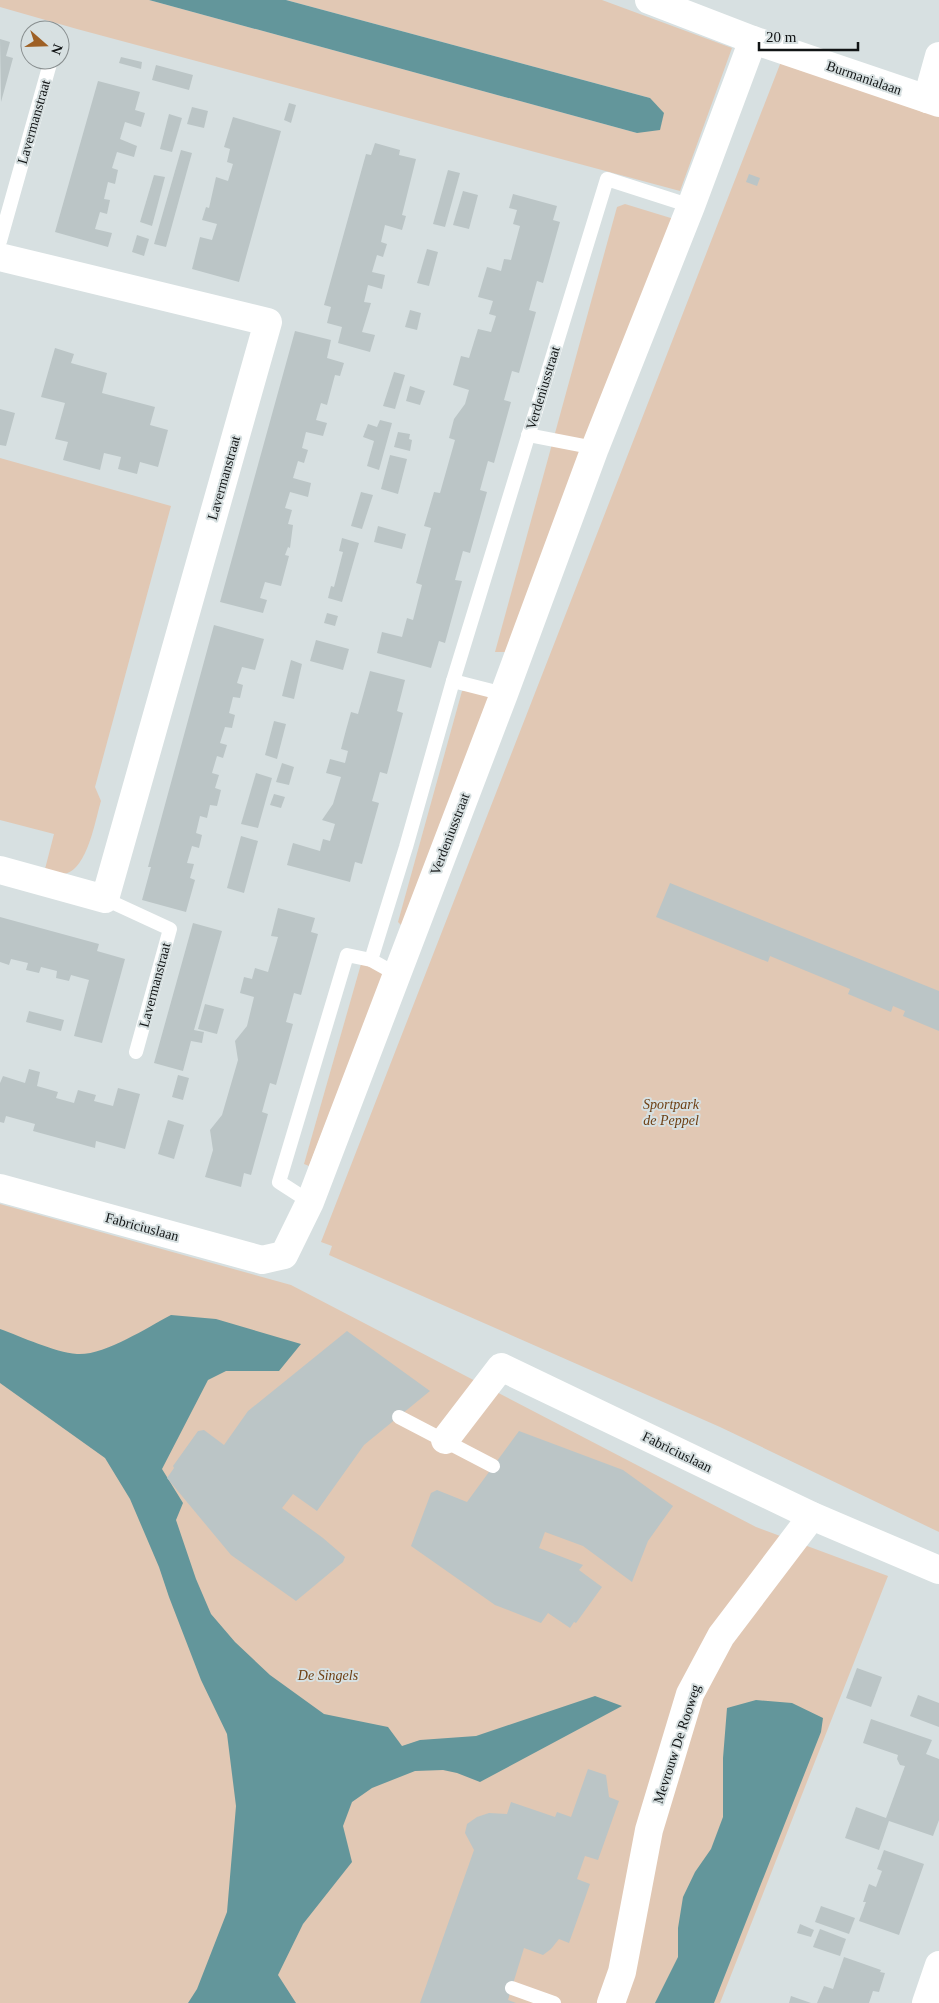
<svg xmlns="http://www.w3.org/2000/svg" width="939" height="2003" font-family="'Times New Roman',serif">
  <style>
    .green { fill: #e1c8b4 }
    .water { fill: #63969b }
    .building { fill: #bbc5c6 }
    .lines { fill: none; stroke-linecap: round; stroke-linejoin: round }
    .lane { stroke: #fff; stroke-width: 14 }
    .street { stroke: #fff; stroke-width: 28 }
    .labels { text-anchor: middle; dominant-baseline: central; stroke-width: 4; stroke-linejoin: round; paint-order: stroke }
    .street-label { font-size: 14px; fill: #111415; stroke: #d7e0e1 }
    .park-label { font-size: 14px; font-style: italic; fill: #6d3f13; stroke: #d7e0e1 }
  </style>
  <rect width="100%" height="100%" fill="#d7e0e1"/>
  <g class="green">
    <polygon points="0,0 149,0 637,133 650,98 286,0 602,0 732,48 680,191 77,29 0,7"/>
    <polygon points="784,54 939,113 939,1532 720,1427 329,1255 332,1246 321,1242"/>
    <polygon points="625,204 674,219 507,652 495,652 617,207"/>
    <path d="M0,458L171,506L95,787L101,801C95,820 87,876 60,874C56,873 50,871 45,869L54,834L0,820Z"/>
    <polygon points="493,689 402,926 398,922 462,691"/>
    <polygon points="361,964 386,968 309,1166 304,1164"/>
    <polygon points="0,1204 291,1285 756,1527 888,1576 720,2003 0,2003"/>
  </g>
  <g class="water">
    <polygon points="149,0 286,0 650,98 664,113 660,130 637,133"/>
    <path d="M171,1315L216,1319L301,1344L279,1371H226L208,1380L162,1469L183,1503L176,1520L196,1579L211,1614L235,1642L270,1675L324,1714L388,1727L402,1746L420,1740L476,1736L595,1696L622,1706L480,1782L457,1773L443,1770L415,1771L372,1788L352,1802L343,1826L352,1862L303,1924L278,1975L296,2003H188L197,1989L227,1912L236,1806L227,1734L201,1680L169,1597L159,1567L130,1499L105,1458L0,1383V1329C22,1337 54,1352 77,1354C104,1356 146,1328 171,1315Z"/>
    <polygon points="756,1700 792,1703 823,1718 821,1732 714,2003 655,2003 678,1957 678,1928 683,1897 695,1872 711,1849 723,1817 723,1758 727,1708"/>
  </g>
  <g class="building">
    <polygon points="0,39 10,42 6,56 13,58 1,102"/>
    <polygon points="121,57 142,62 141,69 119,63"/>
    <polygon points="156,65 193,75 189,90 152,80"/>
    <polygon points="98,81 140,92 135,110 145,113 141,127 125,122 120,139 137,146 134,157 117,152 112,168 118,170 115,184 108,182 104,199 110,200 107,214 100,212 95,229 112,233 108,247 55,232"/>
    <polygon points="289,103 296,105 291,123 284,120"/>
    <polygon points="192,107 208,111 204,128 187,124"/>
    <polygon points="169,114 182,118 172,152 160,149"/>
    <polygon points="233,117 281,131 239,282 192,269 200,237 212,240 217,224 202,220 206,207 209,208 216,177 228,181 233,164 227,162 230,149 224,147"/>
    <polygon points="375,143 400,150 399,155 416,159 402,215 406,216 402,230 385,225 381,242 387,244 383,257 377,255 372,272 385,275 382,289 368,285 364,302 371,303 362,332 375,335 370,352 338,343 342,327 327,323 331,307 324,305 366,154 371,155"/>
    <polygon points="181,150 192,153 166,247 154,244"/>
    <polygon points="448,170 460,173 445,227 433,224"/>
    <polygon points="749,174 760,178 757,186 746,182"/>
    <polygon points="154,175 165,177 152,226 140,222"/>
    <polygon points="463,191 478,195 469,229 453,225"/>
    <polygon points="513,194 557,206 553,220 560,222 543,283 537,281 529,310 536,312 519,373 512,371 504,400 511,402 494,463 488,461 480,490 487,492 470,553 463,551 455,580 462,581 445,643 439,641 431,668 377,653 382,632 402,637 407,618 413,620 422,585 416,583 431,528 424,526 434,492 440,493 455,440 449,438 454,419 465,404 469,390 453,385 461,356 469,358 478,329 491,332 496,316 489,314 493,301 478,297 487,267 501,271 504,259 511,260 520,226 513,224 517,210 509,208"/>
    <polygon points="137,235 149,239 144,256 132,252"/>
    <polygon points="427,249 438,252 429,286 417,283"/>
    <polygon points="410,310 421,313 417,330 405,327"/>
    <polygon points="295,331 331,340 327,358 344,363 340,376 335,375 327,405 321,403 316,420 327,423 323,436 306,432 302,448 308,450 304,463 298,461 293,478 311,483 308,497 290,492 285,508 292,510 288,524 293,525 290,548 288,547 285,555 289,556 281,586 265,582 260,598 267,600 263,613 220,602"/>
    <polygon points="55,348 74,354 71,363 107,373 102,393 155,407 150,425 168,430 158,467 140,462 137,474 118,469 121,457 104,453 100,470 63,460 68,442 55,439 65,403 41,397"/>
    <polygon points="394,372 405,375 395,409 383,406"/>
    <polygon points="410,386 425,391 420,405 406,401"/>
    <polygon points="0,409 15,413 6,446 0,445"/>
    <polygon points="380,420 392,423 379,470 367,466 374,441 363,437 368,424 377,427"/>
    <polygon points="398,432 410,434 409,439 412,440 410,451 394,447"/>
    <polygon points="390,455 407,459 398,494 381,489"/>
    <polygon points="361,492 373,495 362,529 351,526"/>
    <polygon points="378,526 406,534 402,549 374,542"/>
    <polygon points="342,538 359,543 342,602 328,598 331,586 334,587 343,552 339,551"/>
    <polygon points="327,613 338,616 335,626 324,623"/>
    <polygon points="214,625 264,639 255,670 242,667 237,683 243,685 240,698 233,697 229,713 235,715 232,728 225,727 220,743 227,745 223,758 217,756 212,773 219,775 215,788 221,790 217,806 210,805 207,818 200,816 196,833 202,835 199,848 192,846 187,863 194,864 190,878 195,880 186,912 142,900 151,867 148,867"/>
    <polygon points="316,640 349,649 343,670 310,661"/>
    <polygon points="291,660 302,664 294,699 282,696"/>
    <polygon points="370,671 405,680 397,711 403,713 387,774 380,772 376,787 372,801 379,803 362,864 355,862 350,882 287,865 293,843 320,851 323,839 330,841 335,824 322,820 333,804 341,777 326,773 330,759 345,763 348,751 341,749 346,730 351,712 358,714"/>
    <polygon points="274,721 286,724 277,759 265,755"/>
    <polygon points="282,763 294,767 289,785 276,782"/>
    <polygon points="256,773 272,778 258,828 241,824"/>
    <polygon points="274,794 285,797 281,808 270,805"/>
    <polygon points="241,836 258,841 244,893 227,888"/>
    <polygon points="670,883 939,991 939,1031 903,1016 905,1011 893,1006 891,1012 848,994 850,989 770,956 768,962 656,917"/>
    <polygon points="278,908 315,918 311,932 318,934 301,995 294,993 286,1022 293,1024 276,1085 270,1083 262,1112 268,1114 251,1175 244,1173 241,1187 205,1177 213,1150 210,1130 222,1115 238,1060 235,1041 247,1026 254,997 240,993 244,977 252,979 255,968 268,972 278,937 271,936"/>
    <polygon points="0,917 99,944 97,951 125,959 102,1043 74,1036 89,980 71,975 69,981 56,978 57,971 41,967 39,973 26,970 28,963 11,959 9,965 0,962"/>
    <polygon points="193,923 222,931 194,1030 204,1032 202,1043 191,1041 183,1071 154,1063"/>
    <polygon points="205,1004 224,1009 217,1034 198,1029"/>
    <polygon points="29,1011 64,1020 61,1031 26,1022"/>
    <polygon points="29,1069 40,1072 37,1086 58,1092 56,1098 74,1103 78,1090 96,1095 94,1101 113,1106 118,1088 140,1094 125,1149 96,1141 95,1148 33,1131 35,1124 6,1116 4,1123 0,1122 0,1083 3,1076 25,1083"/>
    <polygon points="178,1075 189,1078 183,1100 172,1097"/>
    <polygon points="168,1120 184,1125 174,1159 158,1154"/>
    <polygon points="347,1331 430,1391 364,1445 317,1511 293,1494 282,1508 323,1538 345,1557 343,1562 296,1601 231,1555 167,1478 174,1468 173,1466 198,1431 204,1430 224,1445 248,1411"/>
    <polygon points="519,1431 623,1470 673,1506 648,1541 632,1582 583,1546 545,1532 539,1548 583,1565 579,1570 602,1587 576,1623 574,1622 570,1628 548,1613 541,1623 495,1605 411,1546 431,1493 437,1490 467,1502"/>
    <polygon points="857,1668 882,1677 871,1707 846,1698"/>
    <polygon points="918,1695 939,1703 939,1727 910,1716"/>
    <polygon points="871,1719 932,1740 926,1754 939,1759 939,1820 933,1836 889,1821 879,1850 845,1838 856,1807 886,1818 905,1766 900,1765 897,1759 898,1755 863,1743"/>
    <polygon points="588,1769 606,1775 609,1797 619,1801 598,1860 585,1856 577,1879 590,1884 569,1943 559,1939 551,1949 543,1955 524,1948 508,2000 516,2003 420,2003 474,1850 465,1833 467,1824 477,1817 489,1813 507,1814 511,1802 555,1817 557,1812 571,1817"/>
    <polygon points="884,1850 924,1864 899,1935 859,1921 866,1902 863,1902 869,1884 876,1887 882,1871 877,1869"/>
    <polygon points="821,1906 855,1918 849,1934 815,1922"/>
    <polygon points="800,1924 814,1930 811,1937 797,1933"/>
    <polygon points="820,1929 846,1939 840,1956 813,1947"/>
    <polygon points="844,1957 881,1970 880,1972 885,1973 879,1992 873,1991 869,2003 817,2003 824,1986 833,1989"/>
    <polygon points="791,1996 811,2003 789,2003"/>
  </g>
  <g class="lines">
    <g class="lane">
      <polyline points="0,241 51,60"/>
      <polyline points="528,435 595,448"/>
      <polyline points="453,681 504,694"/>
      <polyline points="105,899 170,929 136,1052"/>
      <polyline points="371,960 406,847 453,681 607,179 691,206"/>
      <polyline points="310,1202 279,1182 347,955 371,960 396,974"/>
      <polyline points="399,1417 493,1466"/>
      <polyline points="512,1988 554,2003"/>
    </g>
    <g class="street">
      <polyline points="649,0 753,40 939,103"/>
      <polyline points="927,99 939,56"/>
      <polyline points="0,257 268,322 105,899 0,870"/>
      <polyline points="0,1188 262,1260 284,1255 310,1202 504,694 595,448 691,206 753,40"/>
      <polyline points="445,1440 501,1367 812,1516 939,1570"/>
      <polyline points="611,2003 622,1972 649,1830 690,1694 721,1636 812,1516"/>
      <polyline points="926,2003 939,1965"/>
    </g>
  </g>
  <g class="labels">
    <g class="street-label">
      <text transform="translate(864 78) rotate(19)">Burmanialaan</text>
      <text transform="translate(34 122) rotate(-74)">Lavermanstraat</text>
      <text transform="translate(543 388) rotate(-73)">Verdeniusstraat</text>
      <text transform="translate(224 478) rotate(-74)">Lavermanstraat</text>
      <text transform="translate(450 834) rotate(-69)">Verdeniusstraat</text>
      <text transform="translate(155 985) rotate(-75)">Lavermanstraat</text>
      <text transform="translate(142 1227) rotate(15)">Fabriciuslaan</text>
      <text transform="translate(677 1452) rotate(26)">Fabriciuslaan</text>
      <text transform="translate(677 1744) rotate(-72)">Mevrouw De Rooweg</text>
    </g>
    <g class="park-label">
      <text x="671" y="1104">Sportpark<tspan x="671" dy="16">de Peppel</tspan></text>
      <text x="328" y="1675">De Singels</text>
    </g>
  </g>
  <g transform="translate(45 45) rotate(110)"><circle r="24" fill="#d7e0e1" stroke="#888e8f"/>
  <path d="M0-4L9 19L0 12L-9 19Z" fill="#9e6025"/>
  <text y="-8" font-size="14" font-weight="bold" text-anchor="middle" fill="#111415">N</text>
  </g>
  <path d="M759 42v8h99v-8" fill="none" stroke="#111415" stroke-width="2.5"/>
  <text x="766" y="42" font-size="15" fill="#111415" stroke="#d7e0e1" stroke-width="4" paint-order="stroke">20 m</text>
</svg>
